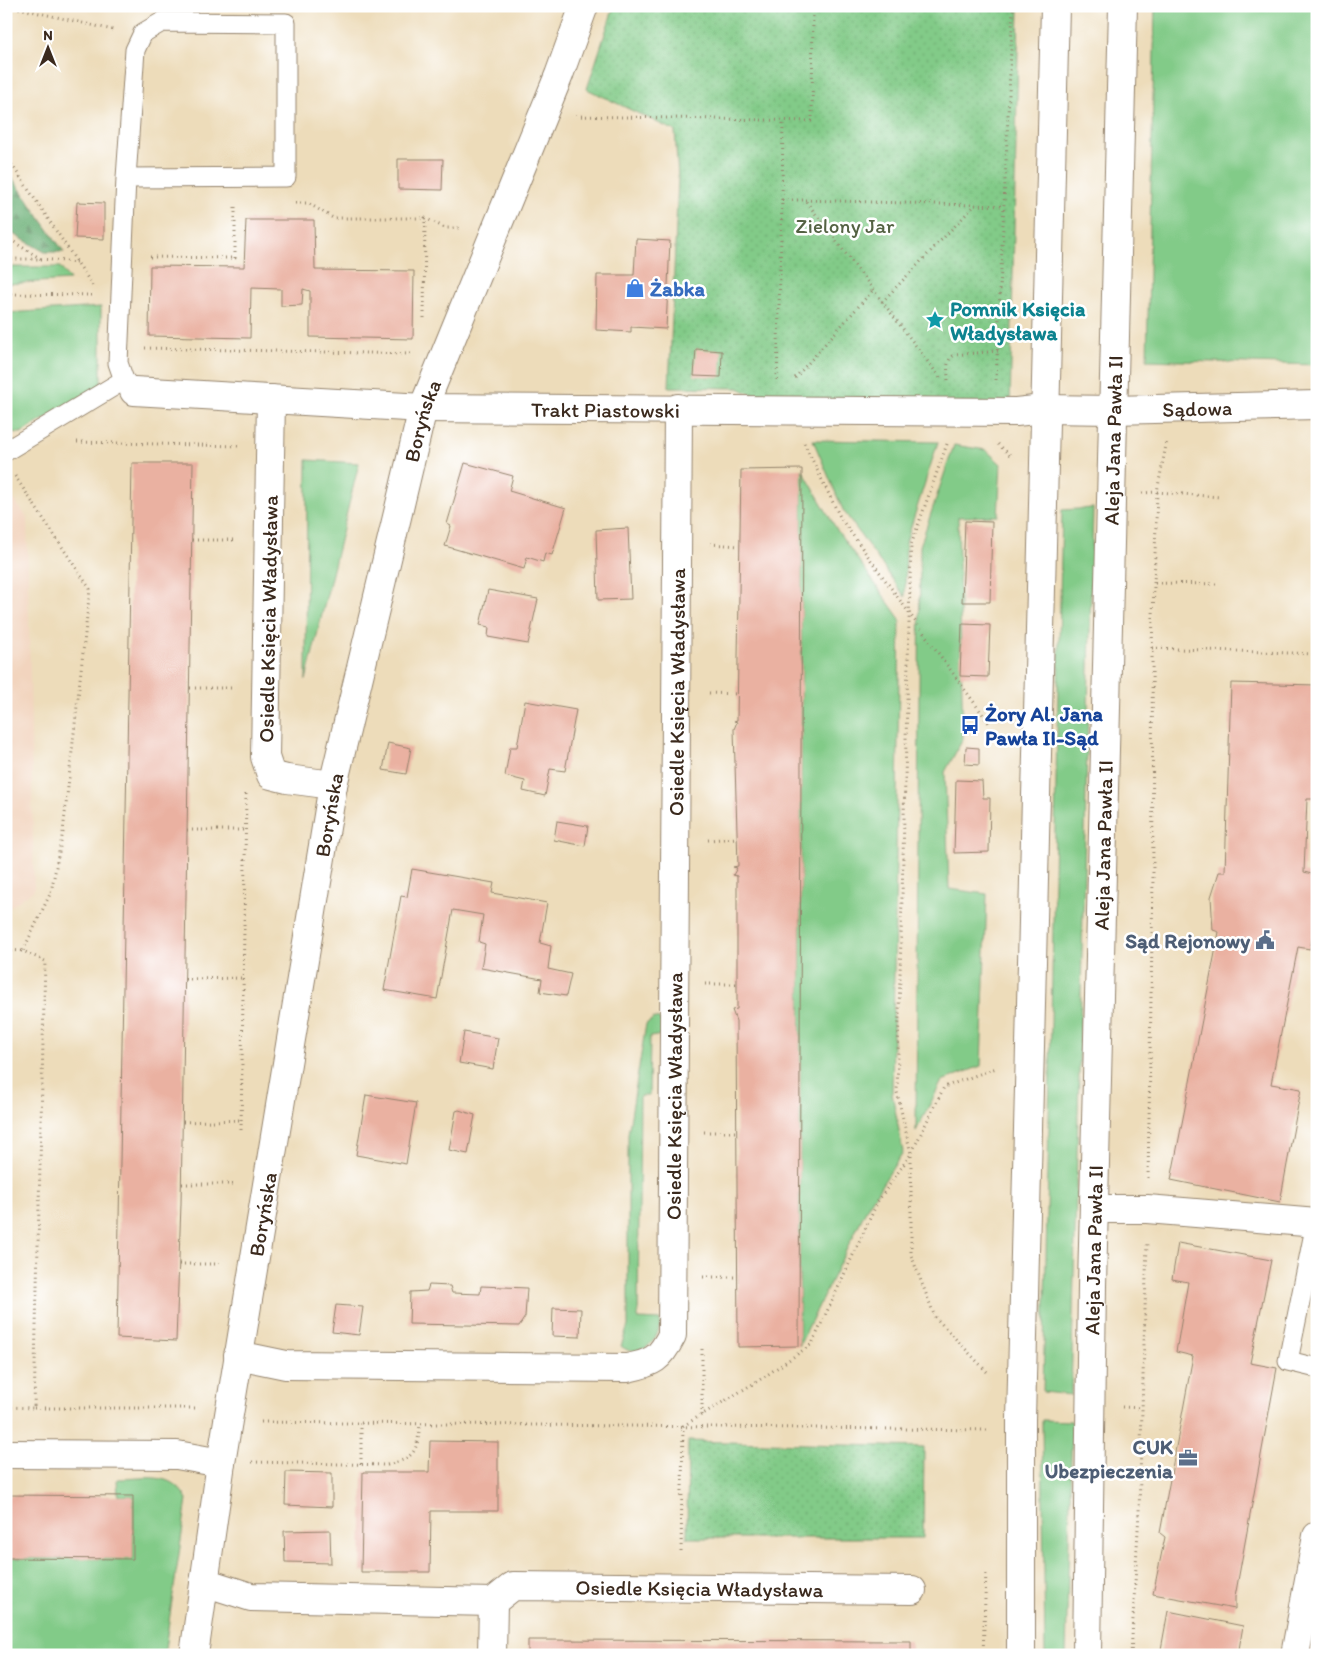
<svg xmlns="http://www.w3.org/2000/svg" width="1323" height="1661" font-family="Itim,sans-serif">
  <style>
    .built { fill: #f2d4be }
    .grass { fill: #82cb88; stroke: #5e7a53 }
    .forest { fill: url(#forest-firs); stroke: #526c49 }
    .park { fill: url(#park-dots); stroke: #5e7a53 }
    .building { fill: #eab1a1 }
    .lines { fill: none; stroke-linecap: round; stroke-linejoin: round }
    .service-casing { stroke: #94836c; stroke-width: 21 }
    .minor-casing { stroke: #94836c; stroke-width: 30 }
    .tertiary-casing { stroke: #94836c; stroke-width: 30 }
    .path { stroke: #94836c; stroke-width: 3; stroke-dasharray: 1 4; stroke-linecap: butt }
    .service { stroke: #fff; stroke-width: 19 }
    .minor { stroke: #fff; stroke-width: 28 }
    .tertiary { stroke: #fff; stroke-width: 28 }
    .labels { text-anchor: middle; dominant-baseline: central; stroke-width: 5; stroke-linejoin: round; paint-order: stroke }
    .park-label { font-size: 21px; fill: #546243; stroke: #fff }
    .shop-label { font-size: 21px; font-weight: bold; fill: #366cbe; stroke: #fff; text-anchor: start }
    .culture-label { font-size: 21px; font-weight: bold; fill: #0d838f; stroke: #fff; text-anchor: start }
    .street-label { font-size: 21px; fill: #3b2a1e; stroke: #fff }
    .transit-label { font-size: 21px; font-weight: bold; fill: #164399; stroke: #fff; text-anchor: start }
    .service-label { font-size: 21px; font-weight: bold; fill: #4e5e75; stroke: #fff; text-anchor: end }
  </style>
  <defs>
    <pattern id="forest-firs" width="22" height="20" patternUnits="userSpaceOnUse" patternTransform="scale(1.25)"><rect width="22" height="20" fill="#69af74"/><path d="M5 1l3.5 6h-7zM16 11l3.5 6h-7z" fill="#588f5f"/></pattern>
    <pattern id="park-dots" width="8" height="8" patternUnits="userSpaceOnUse" patternTransform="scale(1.25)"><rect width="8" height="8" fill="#82cb88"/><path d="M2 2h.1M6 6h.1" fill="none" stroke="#71ae75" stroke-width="1.8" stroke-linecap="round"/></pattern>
  </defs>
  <rect width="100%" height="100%" fill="#fff"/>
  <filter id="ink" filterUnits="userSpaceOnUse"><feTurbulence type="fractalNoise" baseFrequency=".02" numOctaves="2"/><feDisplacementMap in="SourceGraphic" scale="10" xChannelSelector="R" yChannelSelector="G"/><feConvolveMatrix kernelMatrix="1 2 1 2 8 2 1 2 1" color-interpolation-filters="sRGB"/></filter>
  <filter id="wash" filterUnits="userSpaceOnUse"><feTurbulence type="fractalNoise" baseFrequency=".0096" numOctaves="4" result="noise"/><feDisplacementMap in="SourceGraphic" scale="20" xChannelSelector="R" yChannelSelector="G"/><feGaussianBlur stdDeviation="1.12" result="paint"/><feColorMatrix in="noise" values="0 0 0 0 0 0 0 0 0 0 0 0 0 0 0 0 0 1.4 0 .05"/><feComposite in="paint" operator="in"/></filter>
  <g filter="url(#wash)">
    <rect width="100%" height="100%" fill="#eddcba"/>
    <polygon class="built" points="6,489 27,517 34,890 6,910"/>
    <g class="grass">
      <polygon points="1155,6 1317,6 1317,365 1147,360"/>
      <polygon points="6,267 60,267 70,280 6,284"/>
      <polygon points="101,307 101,385 21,433 6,432 6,313"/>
      <polygon points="813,440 938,442 906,542 905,597 843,510"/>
      <polygon points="954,445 986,450 1001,464 998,516 958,517 963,739 945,772 949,889 987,894 981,1066 942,1081 916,1131 920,546"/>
      <polygon points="307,460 359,463 306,680"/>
      <polygon points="802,469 837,530 900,619 892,1093 903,1152 868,1206 799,1346"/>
      <path d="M1093,508L1071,1395L1043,1392C1050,1098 1055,804 1062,510Z"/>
      <path d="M654,1018L659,1019L663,1024L662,1035L650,1037L649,1096H640L638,1319L660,1320C661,1339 640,1362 621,1346L628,1326V1134L646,1024Z"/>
      <polygon points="1042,1420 1072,1421 1066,1655 1045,1655"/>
      <path d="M117,1479C146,1479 172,1470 187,1500L164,1655H6V1558L133,1559V1496H118Z"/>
    </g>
    <polygon class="forest" points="6,169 64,252 45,252 6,230"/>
    <g class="park">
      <polygon points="614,6 1019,6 1010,408 774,405 738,388 669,387 678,178 675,131 587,89"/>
      <polygon points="688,1441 924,1447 923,1538 687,1538"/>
    </g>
    <g id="blocks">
      <g class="building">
        <polygon points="398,159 443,159 442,190 398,189"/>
        <polygon points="77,202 104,203 104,239 75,238"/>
        <polygon points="246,220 314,220 315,270 414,271 413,339 310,337 310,291 303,289 302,305 281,306 281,289 251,288 250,338 149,336 150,266 244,267"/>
        <polygon points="636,239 670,241 666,329 631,327 631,332 596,330 597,275 634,275"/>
        <polygon points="696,349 722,351 721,377 694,376"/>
        <polygon points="132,463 193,463 181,1204 176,1341 117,1338"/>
        <polygon points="465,463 513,476 509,491 566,508 552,555 545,553 543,562 527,557 524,569 445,546 451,526 447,524"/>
        <polygon points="802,469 799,1346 738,1347 736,1021 732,1010 737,1009 737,876 733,875 737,868 733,867 738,866 734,729 737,722 734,721 737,720 741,470"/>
        <polygon points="965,521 992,522 990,602 962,602"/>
        <polygon points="628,528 631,599 598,600 596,530"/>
        <polygon points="488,590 538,599 528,644 488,637 489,627 480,625"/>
        <polygon points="962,624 990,625 988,677 960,676"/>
        <polygon points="1231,683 1317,685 1317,799 1307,799 1304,872 1316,875 1317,917 1310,949 1298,947 1271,1084 1301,1089 1280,1202 1171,1180 1219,932 1213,930 1211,897 1219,872 1225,872"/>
        <polygon points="525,701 576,710 565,771 550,769 545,796 523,791 525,781 505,776 510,747 517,747"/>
        <polygon points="388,743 411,748 406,774 383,770"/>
        <polygon points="966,747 979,748 979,765 965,764"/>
        <polygon points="956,780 982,781 983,798 990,798 989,852 954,853"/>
        <polygon points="557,821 588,826 585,846 554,840"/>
        <polygon points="412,869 494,883 492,893 547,903 540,943 551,946 548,969 571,974 566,996 540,992 542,979 481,968 485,944 479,942 483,915 453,910 437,999 384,990 401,896 407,897"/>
        <polygon points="464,1032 498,1038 493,1069 459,1063"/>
        <polygon points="366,1095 416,1103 406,1164 356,1155"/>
        <polygon points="459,1110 475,1115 468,1154 449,1150 456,1111"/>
        <polygon points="1178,1243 1271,1260 1250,1363 1277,1368 1235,1597 1235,1609 1153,1594 1165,1537 1160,1533 1193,1356 1176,1352 1188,1282 1172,1279"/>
        <polygon points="429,1285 450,1286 452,1293 480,1294 481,1286 527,1288 525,1317 519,1326 409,1324 410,1292 427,1291"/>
        <polygon points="336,1305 363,1307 359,1335 332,1332"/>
        <polygon points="553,1308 581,1309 580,1337 552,1336"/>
        <polygon points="430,1441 498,1442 498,1511 431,1511 430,1572 361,1572 363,1472 429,1472"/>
        <polygon points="286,1472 332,1473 332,1507 285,1505"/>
        <polygon points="6,1495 133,1496 133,1559 6,1558"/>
        <polygon points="330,1530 331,1563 285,1562 284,1531"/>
        <polygon points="1168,1611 1243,1626 1238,1655 1160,1655"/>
        <polygon points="528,1640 911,1641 911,1655 528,1655"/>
      </g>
    </g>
  </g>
  <g filter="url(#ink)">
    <use href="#blocks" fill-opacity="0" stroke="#94836c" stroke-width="1"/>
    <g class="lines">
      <g class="service-casing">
        <g id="service">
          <polyline points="126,178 286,177 286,23 162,22 143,33 135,50 126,178 118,363 124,380 134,391"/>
          <polyline points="6,451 124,380"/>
          <polyline points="1316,1223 1288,1361 1317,1368"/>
        </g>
      </g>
      <g class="minor-casing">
        <g id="minor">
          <path id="s1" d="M134,391L423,408L1016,412L1044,409L1113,410L1317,405"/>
          <polyline points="271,399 265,757 271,775 287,779 333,785"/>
          <polyline points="1095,1209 1147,1209 1317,1223"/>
          <path id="s2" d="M238,1355L286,1365L627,1368C653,1363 660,1359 672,1335L678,408"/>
          <polyline points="6,1454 177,1455 221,1463"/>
          <polyline points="204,1582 251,1597 493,1602 492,1655"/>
          <path id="s3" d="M493,1602L513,1586L912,1590"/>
          <path id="s4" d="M194,1655L221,1463L333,785L423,408L559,75L584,6"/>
          <polyline points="1295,1655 1317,1536"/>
        </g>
      </g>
      <g class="tertiary-casing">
        <g id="tertiary">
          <polyline points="1021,1655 1021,1420 1055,6"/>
          <path id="s5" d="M1087,1655L1092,1286L1123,6"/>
        </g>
      </g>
      <g class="path">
        <polyline points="9,6 113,30"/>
        <polyline points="576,116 812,121 813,6"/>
        <polyline points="6,156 93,286"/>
        <polyline points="782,200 783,121"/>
        <polyline points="805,200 1004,206"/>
        <polyline points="295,203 308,203 333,218 425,218"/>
        <polyline points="6,237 41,259 6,259"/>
        <polyline points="150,257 235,258 235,205"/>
        <polyline points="41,259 77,262"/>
        <polyline points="6,294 94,295"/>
        <polyline points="882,302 974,206"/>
        <polyline points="424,318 425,218 445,228 462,228"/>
        <polyline points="145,348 411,354"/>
        <polyline points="795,378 873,290"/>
        <polyline points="777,380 782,200 805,200 941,379"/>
        <path d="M948,380C948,371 945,359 955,355L998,351"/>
        <polyline points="996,380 1013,6"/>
        <polyline points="77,442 238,446"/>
        <polyline points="804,443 841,519 989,723"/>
        <polyline points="947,444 911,545 897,1092 911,1154 911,1255 935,1317 989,1374"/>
        <polyline points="998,444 1012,457"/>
        <polyline points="15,476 90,589 63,832 51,892 23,951"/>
        <polyline points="1142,493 1157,492 1220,497"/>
        <polyline points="192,540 237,540"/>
        <polyline points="710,544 740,546"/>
        <polyline points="1155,583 1217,584"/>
        <polyline points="1152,648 1317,654"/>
        <polyline points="190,688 234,688"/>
        <polyline points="709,693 738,694"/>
        <polyline points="187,830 246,830"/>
        <polyline points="708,840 737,838"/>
        <polyline points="6,950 23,951 45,961 34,1408 6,1407"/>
        <polyline points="185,979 243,978"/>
        <polyline points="705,984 737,984"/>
        <polyline points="183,1122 241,1120"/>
        <polyline points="241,1130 246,794"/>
        <polyline points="704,1132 737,1132"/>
        <polyline points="1148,1178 1153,878 1152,648 1157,492 1167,440"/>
        <polyline points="182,1184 236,1184"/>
        <polyline points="179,1264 221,1264"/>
        <polyline points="703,1277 738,1277"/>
        <polyline points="1122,1407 1141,1408"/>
        <polyline points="34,1408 197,1408"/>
        <polyline points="702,1415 702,1348"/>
        <polyline points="261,1422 989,1430"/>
        <polyline points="361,1423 361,1465"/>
        <path d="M252,1462L387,1465C415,1458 417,1452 420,1424"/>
        <polyline points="681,1551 683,1426 761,1379 812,1344 878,1201 911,1154 944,1087 996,1068"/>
        <polyline points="983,1655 986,1571"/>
        <polyline points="1131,1655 1139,1512 1147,1242"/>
      </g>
      <use href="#service" class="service"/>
      <use href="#minor" class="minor"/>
      <use href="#tertiary" class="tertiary"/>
    </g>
  </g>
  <defs>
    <g id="shop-bare" transform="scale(1.5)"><path d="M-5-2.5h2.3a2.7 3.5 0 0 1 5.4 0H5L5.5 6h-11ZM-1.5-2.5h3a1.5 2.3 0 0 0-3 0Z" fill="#3f7fe0" stroke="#fff" stroke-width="2.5" paint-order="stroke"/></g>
    <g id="sight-bare" transform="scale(1.5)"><path d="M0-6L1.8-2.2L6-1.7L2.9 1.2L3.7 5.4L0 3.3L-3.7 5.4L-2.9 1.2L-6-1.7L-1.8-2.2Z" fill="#0f9aa8" stroke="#fff" stroke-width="2.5" paint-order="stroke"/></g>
    <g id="bus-bare" transform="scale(1.5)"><path d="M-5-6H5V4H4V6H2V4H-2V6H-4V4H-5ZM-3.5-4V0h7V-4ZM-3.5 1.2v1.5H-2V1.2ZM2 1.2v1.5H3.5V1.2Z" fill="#1a4fb4" stroke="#fff" stroke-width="2.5" paint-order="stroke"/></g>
    <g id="civic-bare" transform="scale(1.5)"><path d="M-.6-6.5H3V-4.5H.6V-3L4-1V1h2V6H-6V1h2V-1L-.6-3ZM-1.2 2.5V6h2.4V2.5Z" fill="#5c6f8a" stroke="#fff" stroke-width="2.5" paint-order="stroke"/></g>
    <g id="office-bare" transform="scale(1.5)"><path d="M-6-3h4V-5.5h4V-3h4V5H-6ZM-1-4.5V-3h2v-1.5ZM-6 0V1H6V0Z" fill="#5c6f8a" stroke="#fff" stroke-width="2.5" paint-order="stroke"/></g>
  </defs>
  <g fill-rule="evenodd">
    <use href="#shop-bare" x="635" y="288"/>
    <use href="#sight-bare" x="935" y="320"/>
    <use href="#bus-bare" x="970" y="725"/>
    <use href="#civic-bare" x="1265" y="940"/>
    <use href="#office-bare" x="1188" y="1458"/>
  </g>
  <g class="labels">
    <g class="park-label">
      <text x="845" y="225">Zielony Jar</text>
    </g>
    <g class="shop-label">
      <text x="650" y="288">Żabka</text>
    </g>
    <g class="culture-label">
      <text x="950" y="308">Pomnik Księcia<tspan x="950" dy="24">Władysława</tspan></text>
    </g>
    <g class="street-label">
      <text stroke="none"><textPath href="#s1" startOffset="472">Trakt Piastowski</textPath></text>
      <text stroke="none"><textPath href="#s1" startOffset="1064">Sądowa</textPath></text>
      <text stroke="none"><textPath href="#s4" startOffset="1256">Boryńska</textPath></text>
      <text stroke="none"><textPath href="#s5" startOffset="1215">Aleja Jana Pawła II</textPath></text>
      <text transform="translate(268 619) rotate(-89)">Osiedle Księcia Władysława</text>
      <text stroke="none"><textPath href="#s2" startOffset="1092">Osiedle Księcia Władysława</textPath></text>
      <text stroke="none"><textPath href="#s4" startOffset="851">Boryńska</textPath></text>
      <text stroke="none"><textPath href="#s5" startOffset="810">Aleja Jana Pawła II</textPath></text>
      <text stroke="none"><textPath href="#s2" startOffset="688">Osiedle Księcia Władysława</textPath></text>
      <text stroke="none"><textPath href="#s4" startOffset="446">Boryńska</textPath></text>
      <text stroke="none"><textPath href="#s5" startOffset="405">Aleja Jana Pawła II</textPath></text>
      <text stroke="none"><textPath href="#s3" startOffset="212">Osiedle Księcia Władysława</textPath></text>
    </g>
    <g class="transit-label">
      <text x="985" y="713">Żory Al. Jana<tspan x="985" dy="24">Pawła II-Sąd</tspan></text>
    </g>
    <g class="service-label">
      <text x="1250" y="940">Sąd Rejonowy</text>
      <text x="1173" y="1446">CUK<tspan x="1173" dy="24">Ubezpieczenia</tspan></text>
    </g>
  </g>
  <rect width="1323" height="1661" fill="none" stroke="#fff" stroke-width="25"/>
  <g transform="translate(48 48)" stroke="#ffffff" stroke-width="4" paint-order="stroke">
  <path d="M0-4L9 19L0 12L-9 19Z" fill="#3b2a1e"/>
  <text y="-8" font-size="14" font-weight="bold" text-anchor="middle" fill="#3b2a1e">N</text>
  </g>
</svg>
